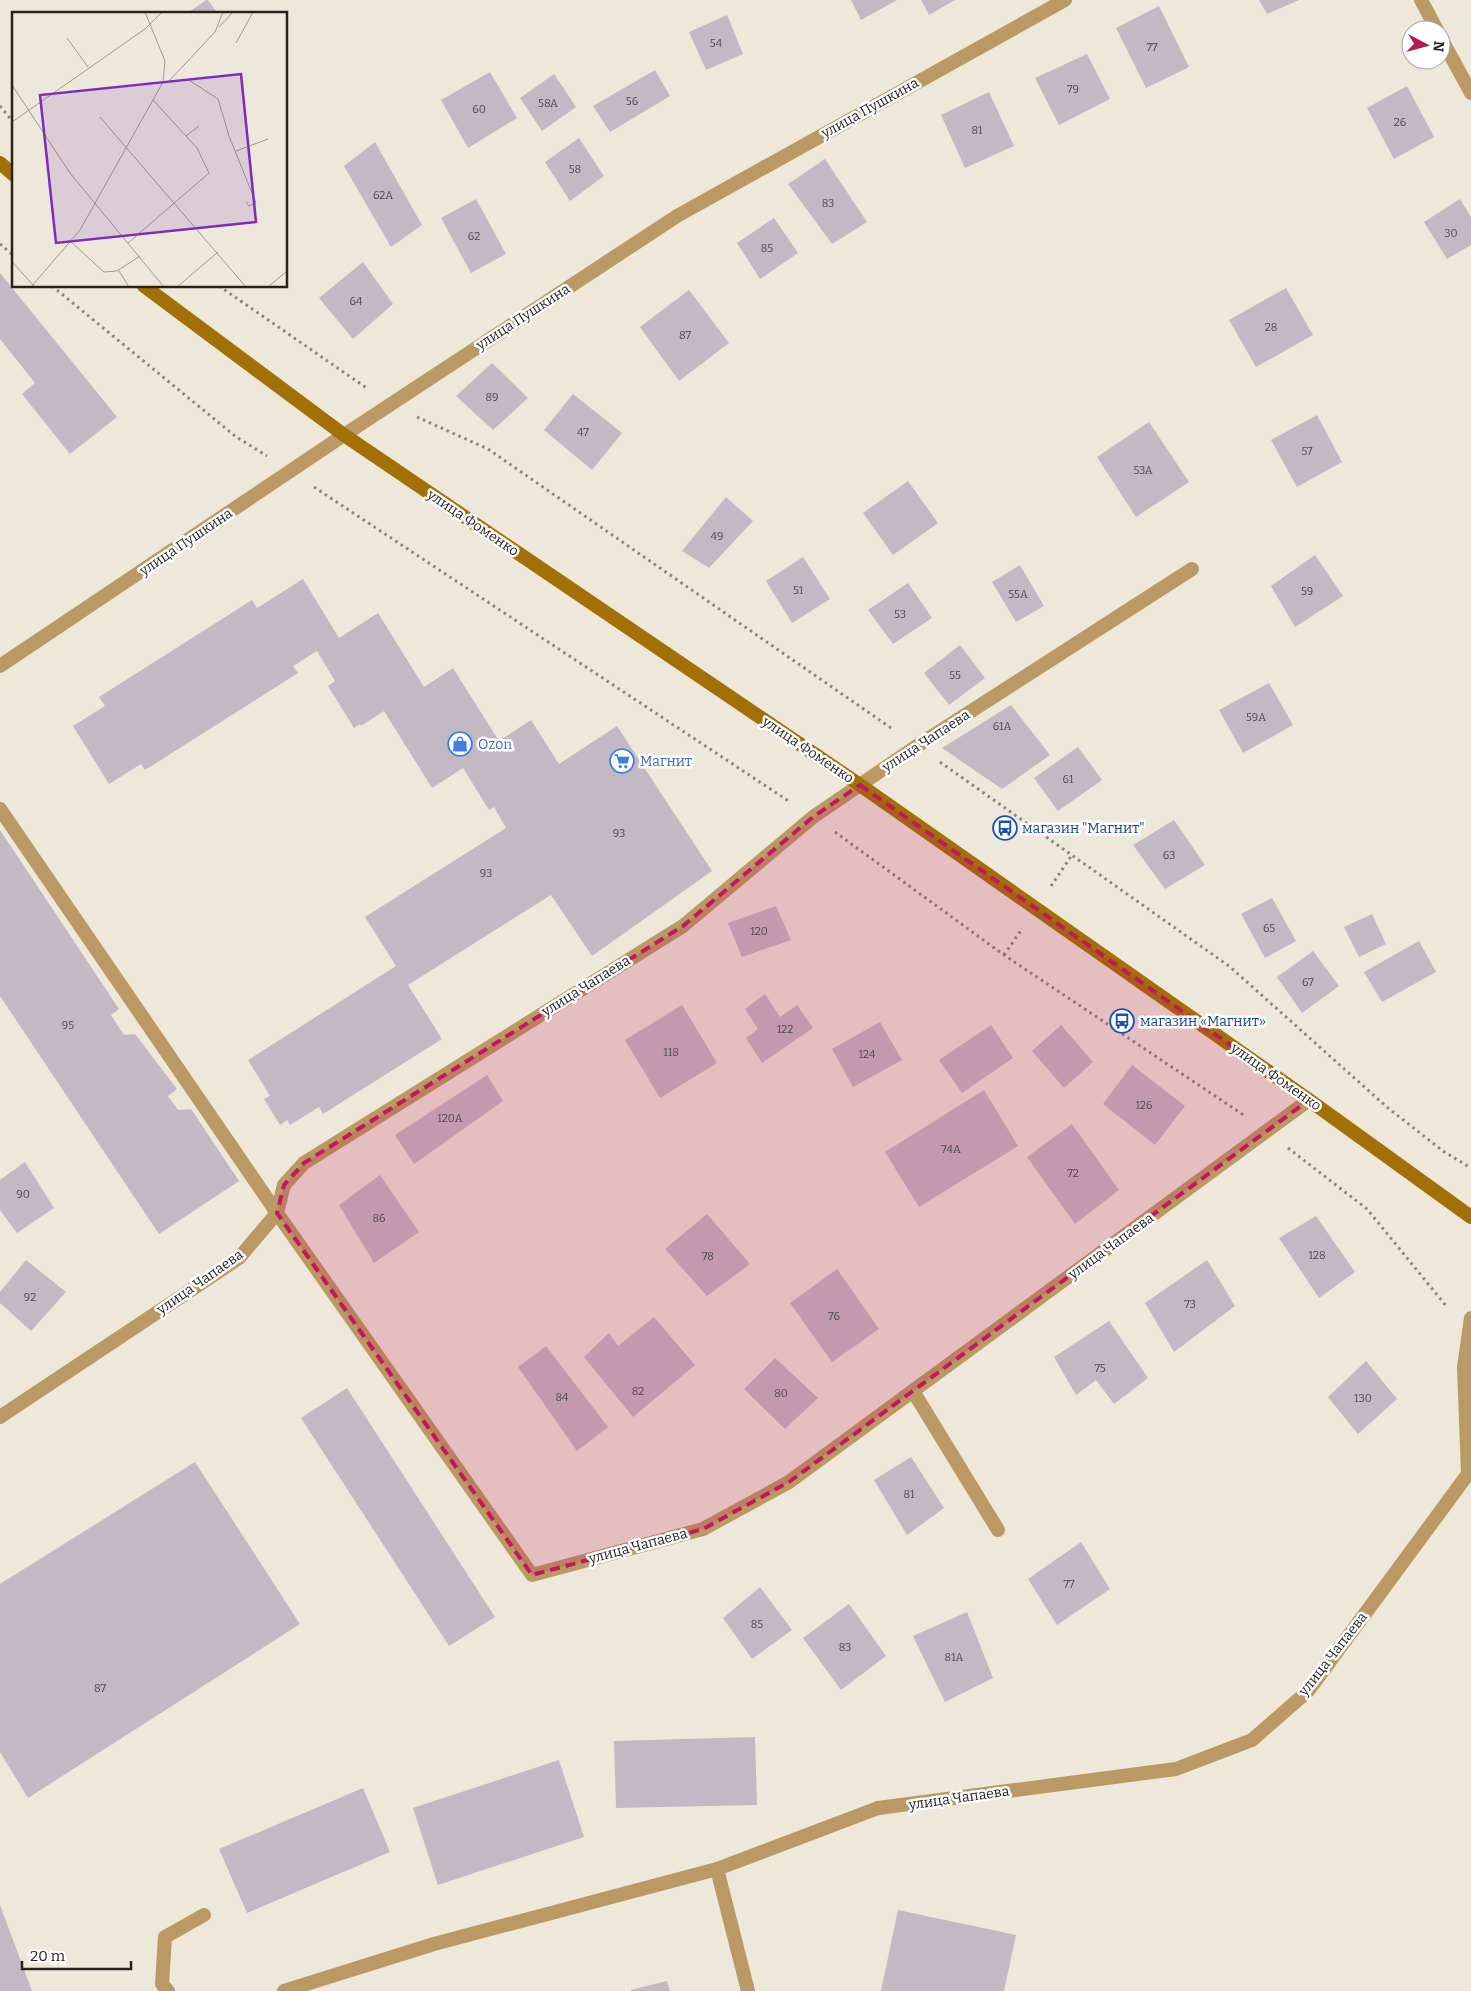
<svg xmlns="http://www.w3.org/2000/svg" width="1471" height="1991" font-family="Bitter,serif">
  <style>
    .building { fill: #c3b9c4 }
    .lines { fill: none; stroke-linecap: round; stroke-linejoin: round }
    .path { stroke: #8a867d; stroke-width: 3; stroke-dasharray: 2.5 4; stroke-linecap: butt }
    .service { stroke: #bb9965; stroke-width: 14 }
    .pedestrian { stroke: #bb9965; stroke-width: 14 }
    .minor { stroke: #bb9965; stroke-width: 14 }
    .secondary { stroke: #a37007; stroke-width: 14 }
    .marked { fill: #c2185b; fill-opacity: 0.2; stroke: #c2185b; stroke-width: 4; stroke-dasharray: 10 6; stroke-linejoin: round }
    .labels { text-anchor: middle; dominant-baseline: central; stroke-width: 5; stroke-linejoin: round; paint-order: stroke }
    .number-label { font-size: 11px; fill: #4c4848 }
    .street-label { font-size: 14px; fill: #25231e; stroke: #fff }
    .shop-label { font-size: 14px; fill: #366cbe; stroke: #fff; text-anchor: start }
    .transit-label { font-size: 14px; fill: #164399; stroke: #fff; text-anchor: start }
    .inset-road { fill: none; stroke: #9e998f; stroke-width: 1 }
    .view { fill: #7b2cbf; fill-opacity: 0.15; stroke: #7b2cbf; stroke-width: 2.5 }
    .inset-edge { fill: none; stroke: #25231e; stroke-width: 2.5 }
  </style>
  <rect width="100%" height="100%" fill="#eee8da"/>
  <g class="building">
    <polygon points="206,0 208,0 218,14 186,14"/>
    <polygon points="851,0 897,0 861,20"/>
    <polygon points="921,0 955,0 929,15"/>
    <polygon points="1259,0 1299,0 1267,14"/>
    <polygon points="1159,6 1189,67 1146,88 1116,28"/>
    <polygon points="727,15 743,54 706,70 689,32"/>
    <polygon points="1087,54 1110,99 1059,125 1035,78"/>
    <polygon points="655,70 670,96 610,132 593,106"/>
    <polygon points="490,72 517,118 468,148 441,100"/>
    <polygon points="554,74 576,107 542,131 520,98"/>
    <polygon points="1407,86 1434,137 1394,159 1367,108"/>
    <polygon points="989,92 1014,146 965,168 941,115"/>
    <polygon points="579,138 604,176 570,201 545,162"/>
    <polygon points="375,142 422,225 391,247 344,166"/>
    <polygon points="825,159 867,222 832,244 788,184"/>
    <polygon points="476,199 506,254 471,273 441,218"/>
    <polygon points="1460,199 1471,217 1471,245 1447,259 1424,222"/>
    <polygon points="774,218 798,253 760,279 737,243"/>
    <polygon points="363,262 393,304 353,339 319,298"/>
    <polygon points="0,273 117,417 70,454 22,394 35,383 0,339"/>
    <polygon points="1286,288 1313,335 1256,367 1229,320"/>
    <polygon points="689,290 729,343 679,381 640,327"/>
    <polygon points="492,363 528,398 493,430 456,396"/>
    <polygon points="573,394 622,433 592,470 544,430"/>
    <polygon points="1317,415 1342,462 1297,487 1271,440"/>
    <polygon points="1149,422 1189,482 1136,517 1097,457"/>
    <polygon points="908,481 938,523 893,555 863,513"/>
    <polygon points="726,497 753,521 709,568 682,551"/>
    <polygon points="1315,555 1343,596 1295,627 1271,586"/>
    <polygon points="803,557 830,599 792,623 766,581"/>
    <polygon points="1020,565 1044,606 1016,622 992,582"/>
    <polygon points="303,579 339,638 378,613 424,687 453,668 499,741 531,720 559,764 617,726 712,871 592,956 551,895 408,985 442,1039 323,1114 319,1107 290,1125 287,1120 280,1125 264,1099 270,1096 248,1060 396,966 365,917 506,828 494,807 489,810 463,768 432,788 384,711 361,726 360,724 354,728 328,686 335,681 317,651 293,666 298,673 145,770 141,764 109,784 73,726 105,706 99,697 252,600 257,608"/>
    <polygon points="908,583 932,618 893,644 868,610"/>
    <polygon points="960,645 985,678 949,705 924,673"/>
    <polygon points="1269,683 1293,725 1243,753 1219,710"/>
    <polygon points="1011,705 1050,755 1002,789 942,748"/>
    <polygon points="1078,747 1102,780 1058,811 1034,778"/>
    <polygon points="1174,820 1205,865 1165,889 1133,845"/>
    <polygon points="0,830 119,1009 111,1015 124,1035 135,1034 177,1089 168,1096 178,1110 191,1109 239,1181 159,1234 0,996"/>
    <polygon points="1272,898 1296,941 1265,958 1241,914"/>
    <polygon points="776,906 791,940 742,957 728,923"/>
    <polygon points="1372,914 1386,944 1359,957 1344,927"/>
    <polygon points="1419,941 1436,972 1382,1002 1364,972"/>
    <polygon points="1313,951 1339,986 1302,1013 1277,977"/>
    <polygon points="765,994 780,1017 797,1005 813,1028 762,1063 746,1038 758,1029 745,1009"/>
    <polygon points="682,1005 717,1063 660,1098 625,1040"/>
    <polygon points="880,1022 902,1060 853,1087 832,1049"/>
    <polygon points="991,1025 1013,1058 962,1093 939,1060"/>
    <polygon points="1061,1025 1093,1062 1064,1088 1032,1051"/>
    <polygon points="1132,1065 1185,1106 1155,1145 1103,1104"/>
    <polygon points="487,1075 503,1101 414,1164 395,1135"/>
    <polygon points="984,1090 1018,1146 919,1207 885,1152"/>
    <polygon points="1072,1124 1119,1190 1075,1224 1027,1157"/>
    <polygon points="25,1162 54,1208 17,1233 0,1210 0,1180"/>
    <polygon points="380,1175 419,1232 374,1263 339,1205"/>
    <polygon points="707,1214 750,1264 707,1296 665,1249"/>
    <polygon points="1316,1216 1355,1272 1319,1298 1279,1238"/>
    <polygon points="26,1260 66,1292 31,1331 0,1303 0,1292"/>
    <polygon points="1207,1260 1235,1306 1174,1352 1145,1303"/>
    <polygon points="837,1269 879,1329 832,1362 790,1303"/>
    <polygon points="654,1317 695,1365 633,1417 584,1357 609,1333 618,1346"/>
    <polygon points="1109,1321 1148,1378 1114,1404 1096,1380 1076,1395 1054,1357"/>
    <polygon points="546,1346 608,1427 577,1451 518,1367"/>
    <polygon points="775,1358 818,1398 785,1429 744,1389"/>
    <polygon points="1366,1361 1397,1399 1358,1434 1328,1397"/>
    <polygon points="347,1388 495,1617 449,1646 301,1418"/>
    <polygon points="911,1457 944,1508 907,1535 874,1480"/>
    <polygon points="195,1462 300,1624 28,1798 0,1752 0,1584"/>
    <polygon points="1081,1542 1110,1589 1057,1625 1028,1579"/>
    <polygon points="760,1587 792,1630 752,1659 723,1618"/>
    <polygon points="849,1604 886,1656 841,1690 803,1638"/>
    <polygon points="967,1612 993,1678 945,1702 913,1636"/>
    <polygon points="755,1737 757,1805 616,1808 614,1741"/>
    <polygon points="559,1760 584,1837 438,1885 413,1808"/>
    <polygon points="363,1788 390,1852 247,1913 219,1849"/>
    <polygon points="0,1905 32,1991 0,1991"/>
    <polygon points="898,1910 1016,1935 1004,1991 881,1991"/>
    <polygon points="667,1981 670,1991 631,1991 631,1990"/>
  </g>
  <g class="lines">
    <g class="path">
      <polyline points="0,106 14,123"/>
      <polyline points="0,244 14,256"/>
      <polyline points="52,286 235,436 267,456"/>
      <polyline points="219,286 368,389"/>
      <polyline points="417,417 488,449 894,730"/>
      <polyline points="314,487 790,802"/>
      <polyline points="940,762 1229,966 1388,1108 1443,1151 1471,1168"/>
      <polyline points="835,832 1004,955 1245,1116"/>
      <polyline points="1051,886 1072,855"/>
      <polyline points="1004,955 1022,929"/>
      <polyline points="1288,1148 1367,1209 1447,1307"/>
    </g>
    <g class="service">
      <polyline points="0,809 277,1213"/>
      <polyline points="717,1869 748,1991"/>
      <polyline points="168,1991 162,1984 165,1937 204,1915"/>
      <polyline points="284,1991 434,1944 717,1869 878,1808"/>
    </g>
    <polyline class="pedestrian" points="913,1391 998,1530"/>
    <g class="minor">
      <polyline points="1421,0 1437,30"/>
      <polyline points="1441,38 1471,93"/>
      <polyline points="0,666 344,435 677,216 1065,0"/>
      <polyline points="277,1213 532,1575 703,1529 789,1482 1309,1100"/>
      <polyline points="0,1417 239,1258 277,1213 284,1185 304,1163 683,926 813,817 917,746 1192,569"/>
      <polyline points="878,1808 1176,1769 1252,1740 1308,1691 1468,1474 1464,1367 1471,1318"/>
    </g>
    <g class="secondary">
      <polyline points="0,163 14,175"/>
      <polyline points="144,286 344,435 860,785 1309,1100 1471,1217"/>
    </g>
  </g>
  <path class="marked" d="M860,785L1309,1100L789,1482L703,1529L532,1575L277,1213L284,1185L304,1163L683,926L813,817Z"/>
  <defs>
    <g id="shop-ring" transform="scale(1.25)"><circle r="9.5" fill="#fff" stroke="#3f7fe0" stroke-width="1.5"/><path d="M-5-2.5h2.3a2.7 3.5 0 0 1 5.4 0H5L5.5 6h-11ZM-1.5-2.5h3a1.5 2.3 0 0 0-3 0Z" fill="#3f7fe0"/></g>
    <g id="supermarket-ring" transform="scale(1.25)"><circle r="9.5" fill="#fff" stroke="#3f7fe0" stroke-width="1.5"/><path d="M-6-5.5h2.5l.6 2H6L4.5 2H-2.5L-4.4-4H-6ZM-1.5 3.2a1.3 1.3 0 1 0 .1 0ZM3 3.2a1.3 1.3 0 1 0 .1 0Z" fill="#3f7fe0"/></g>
    <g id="bus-ring" transform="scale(1.25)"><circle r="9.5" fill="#fff" stroke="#1a4fb4" stroke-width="1.5"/><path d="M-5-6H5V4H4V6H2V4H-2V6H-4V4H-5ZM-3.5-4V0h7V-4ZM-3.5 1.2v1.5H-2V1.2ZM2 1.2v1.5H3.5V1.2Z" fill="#1a4fb4"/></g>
  </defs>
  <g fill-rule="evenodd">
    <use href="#shop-ring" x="460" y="744"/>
    <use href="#supermarket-ring" x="622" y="761"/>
    <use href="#bus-ring" x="1005" y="828"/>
    <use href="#bus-ring" x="1122" y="1021"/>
  </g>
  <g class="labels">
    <g class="number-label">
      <text x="716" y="43">54</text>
      <text x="1152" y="47">77</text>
      <text x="1073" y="89">79</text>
      <text x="632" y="101">56</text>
      <text x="548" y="103">58А</text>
      <text x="479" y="109">60</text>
      <text x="1400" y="122">26</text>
      <text x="977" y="130">81</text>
      <text x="575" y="169">58</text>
      <text x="383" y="195">62А</text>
      <text x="828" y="203">83</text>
      <text x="1451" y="233">30</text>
      <text x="474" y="236">62</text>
      <text x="767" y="248">85</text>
      <text x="356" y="301">64</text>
      <text x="1271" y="327">28</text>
      <text x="685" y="335">87</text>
      <text x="492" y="397">89</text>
      <text x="583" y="432">47</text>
      <text x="1307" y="451">57</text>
      <text x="1143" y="470">53А</text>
      <text x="717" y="536">49</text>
      <text x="798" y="590">51</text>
      <text x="1307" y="591">59</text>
      <text x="1018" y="594">55А</text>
      <text x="900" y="614">53</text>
      <text x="955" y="675">55</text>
      <text x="1256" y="717">59А</text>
      <text x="1002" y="726">61А</text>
      <text x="1068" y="779">61</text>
      <text x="619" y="833">93</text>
      <text x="1169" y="855">63</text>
      <text x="486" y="873">93</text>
      <text x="1269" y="928">65</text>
      <text x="759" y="931">120</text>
      <text x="1308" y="982">67</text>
      <text x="68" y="1025">95</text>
      <text x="785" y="1029">122</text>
      <text x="671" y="1052">118</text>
      <text x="867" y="1054">124</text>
      <text x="1144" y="1105">126</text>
      <text x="450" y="1118">120А</text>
      <text x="951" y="1149">74А</text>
      <text x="1073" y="1173">72</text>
      <text x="23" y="1194">90</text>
      <text x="379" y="1218">86</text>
      <text x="1317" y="1255">128</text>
      <text x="708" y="1256">78</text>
      <text x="30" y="1297">92</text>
      <text x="1190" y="1304">73</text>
      <text x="834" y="1316">76</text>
      <text x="1100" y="1368">75</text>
      <text x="638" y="1391">82</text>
      <text x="781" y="1393">80</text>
      <text x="562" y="1397">84</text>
      <text x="1363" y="1398">130</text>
      <text x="909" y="1494">81</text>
      <text x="1069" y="1584">77</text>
      <text x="757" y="1624">85</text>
      <text x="845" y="1647">83</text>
      <text x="954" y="1657">81А</text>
      <text x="100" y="1688">87</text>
    </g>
    <g class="street-label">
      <text transform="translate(870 108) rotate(-29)">улица Пушкина</text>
      <text transform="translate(523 317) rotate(-33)">улица Пушкина</text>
      <text transform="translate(473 523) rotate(34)">улица Фоменко</text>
      <text transform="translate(186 542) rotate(-34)">улица Пушкина</text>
      <text transform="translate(926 741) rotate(-33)">улица Чапаева</text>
      <text transform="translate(808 750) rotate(34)">улица Фоменко</text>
      <text transform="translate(586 986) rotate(-32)">улица Чапаева</text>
      <text transform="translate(1276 1077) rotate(35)">улица Фоменко</text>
      <text transform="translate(1111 1246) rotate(-36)">улица Чапаева</text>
      <text transform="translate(200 1282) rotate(-35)">улица Чапаева</text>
      <text transform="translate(638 1546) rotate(-15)">улица Чапаева</text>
      <text transform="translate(1333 1654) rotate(-52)">улица Чапаева</text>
      <text transform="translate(959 1798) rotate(-8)">улица Чапаева</text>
    </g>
    <g class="shop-label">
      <text x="478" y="744">Ozon</text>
      <text x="640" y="761">Магнит</text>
    </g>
    <g class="transit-label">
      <text x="1022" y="828">магазин "Магнит"</text>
      <text x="1140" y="1021">магазин «Магнит»</text>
    </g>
  </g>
  <g transform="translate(12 12)">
    <rect width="275" height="275" fill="#eee8da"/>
    <path class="inset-road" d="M207,15L221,0M55,26L76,55M224,31L241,0M157,69L203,20L211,0M159,69L177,68L206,87L217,124L244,191L237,194L234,190M0,73L58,161L152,275M88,105L234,275M0,110L133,17L150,0M174,124L187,114M224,139L256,127M59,230L92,260L105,259L128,244M116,231L197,161L185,136L141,88M0,250L23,275M107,259L117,275M19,275L68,218L151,70L153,49L133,0M165,275L206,240M256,275L275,259"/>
    <path class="view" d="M229,62L244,210L44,231L28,83Z"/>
    <rect width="275" height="275" class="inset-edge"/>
  </g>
  <g transform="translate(1426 45) rotate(96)"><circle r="24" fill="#ffffff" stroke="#a8a7a5"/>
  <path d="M0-4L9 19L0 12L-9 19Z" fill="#af1d4b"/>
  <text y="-8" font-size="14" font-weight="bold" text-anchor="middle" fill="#25231e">N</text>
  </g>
  <path d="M22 1961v8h109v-8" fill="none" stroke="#25231e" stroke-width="2.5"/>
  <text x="30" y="1961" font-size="15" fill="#25231e" stroke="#ffffff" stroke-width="4" paint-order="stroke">20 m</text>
</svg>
